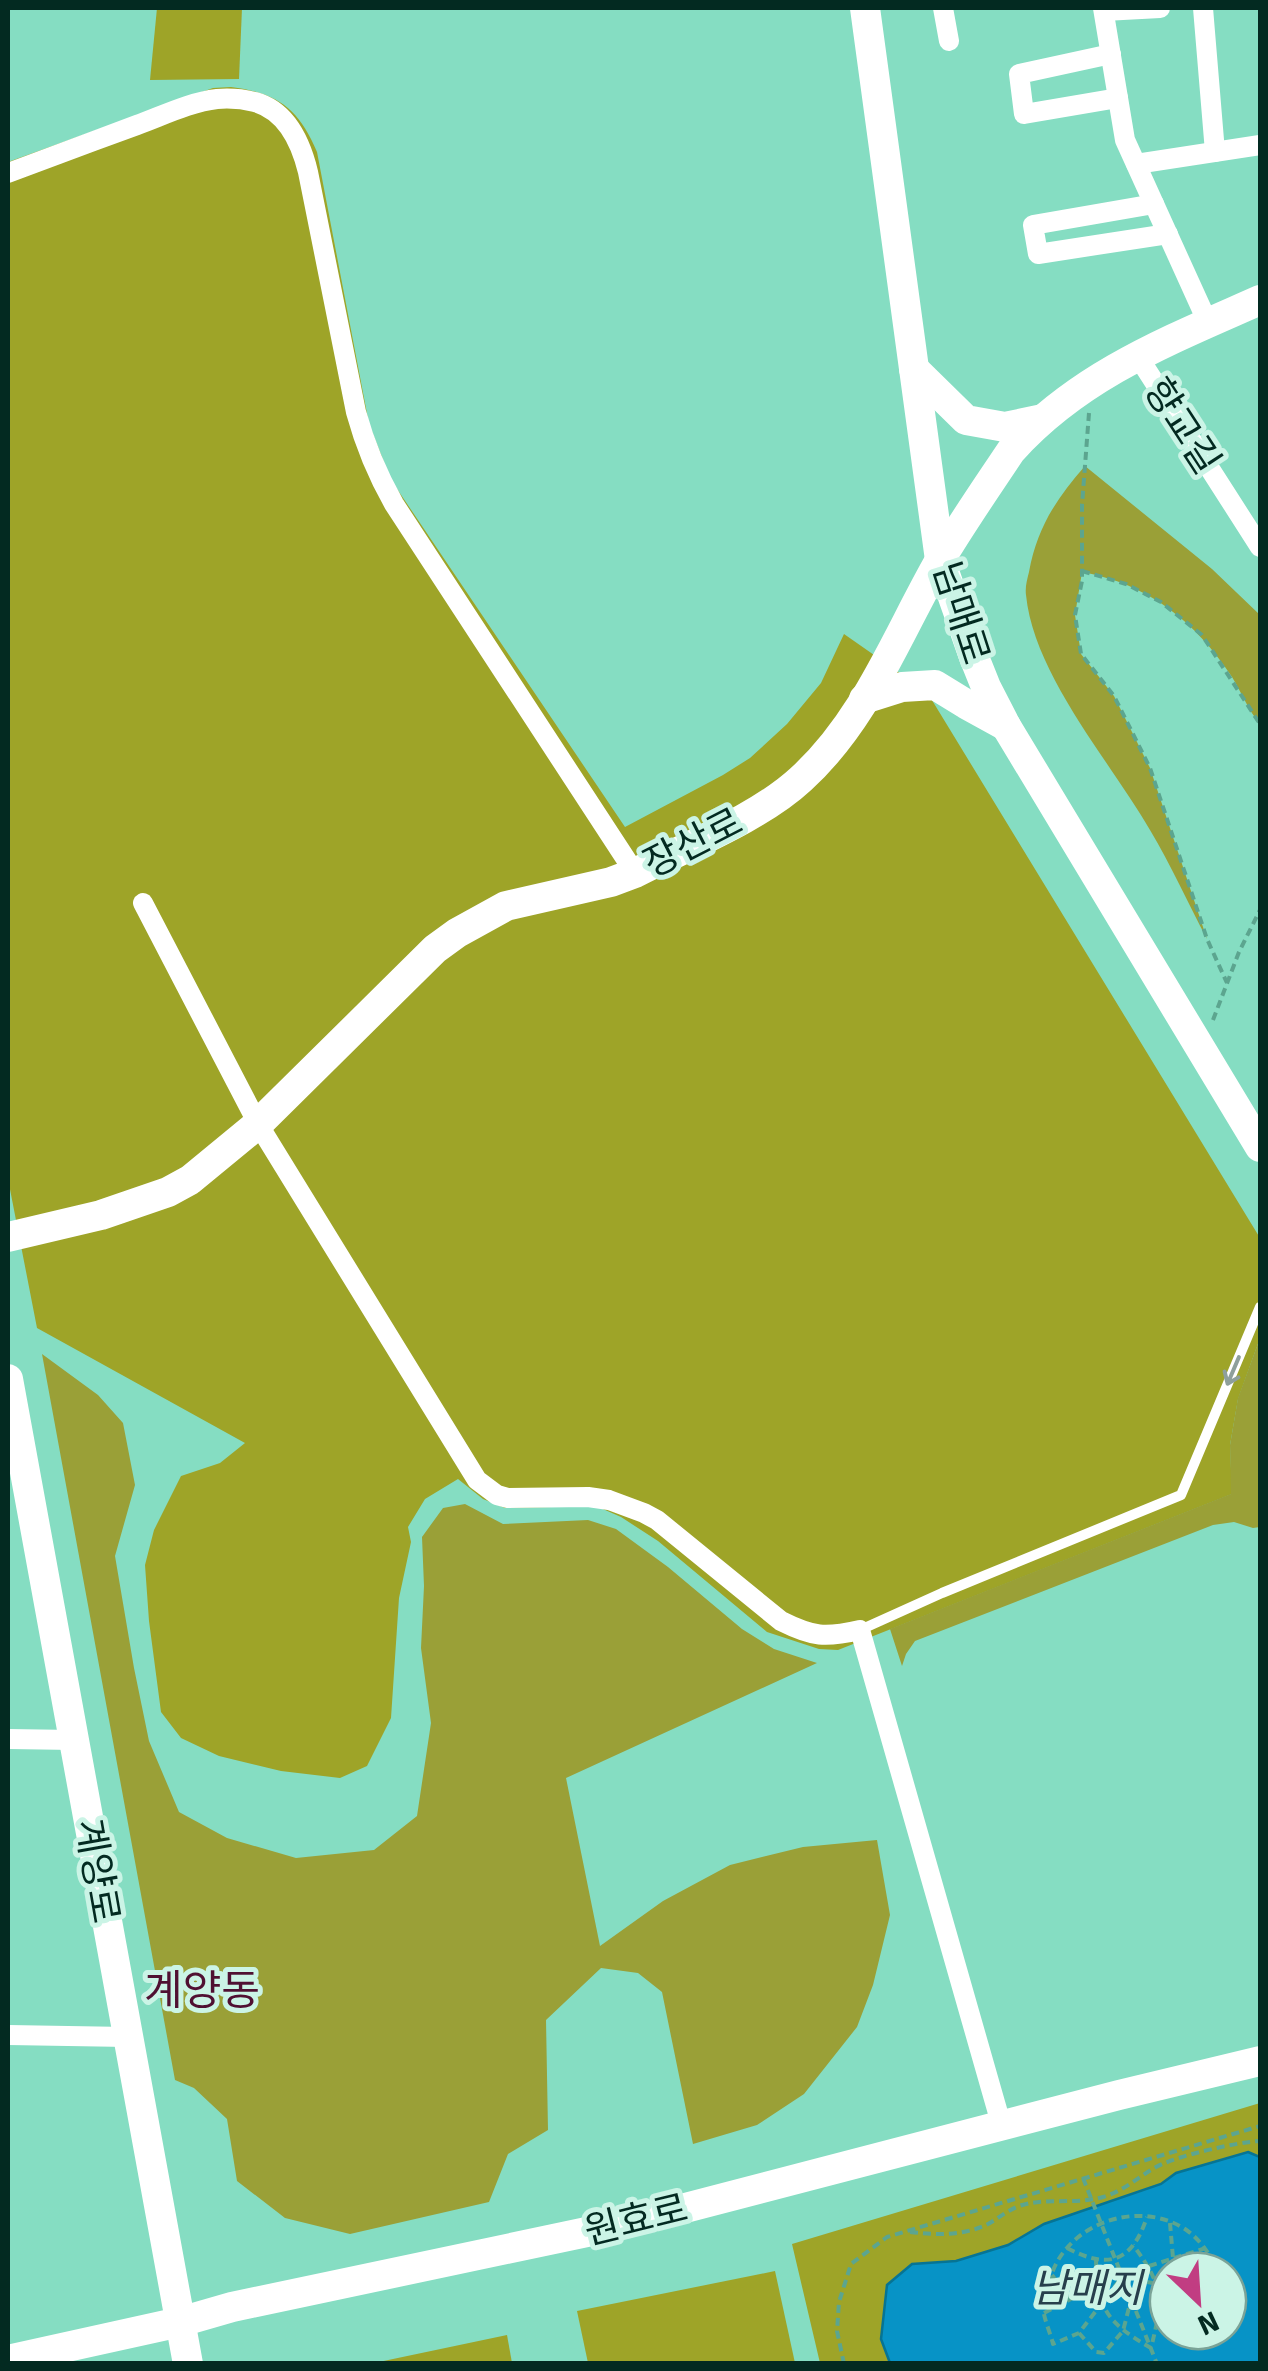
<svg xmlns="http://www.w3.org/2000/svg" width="1268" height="2371" font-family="Signika,'Noto Sans KR',sans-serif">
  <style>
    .green { fill: #9ea428; fill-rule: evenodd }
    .forest { fill: #9aa037 }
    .water { fill: #0793c6; stroke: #067494; stroke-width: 2.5; fill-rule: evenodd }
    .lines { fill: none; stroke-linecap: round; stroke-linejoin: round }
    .path { stroke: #5ca58f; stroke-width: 4; stroke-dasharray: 8 5; stroke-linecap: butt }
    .lane { stroke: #fff; stroke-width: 10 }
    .street { stroke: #fff; stroke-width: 20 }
    .secondary { stroke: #fff; stroke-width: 30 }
    .oneway { stroke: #8e9f9b }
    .labels { text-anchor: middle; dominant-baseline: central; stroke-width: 10; stroke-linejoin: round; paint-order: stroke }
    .street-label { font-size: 38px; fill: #032a21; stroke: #cbf4e6 }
    .water-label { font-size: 40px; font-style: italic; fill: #273f4c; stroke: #cbf4e6 }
    .quarter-label { font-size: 42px; fill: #501032; stroke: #cbf4e6 }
  </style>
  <rect width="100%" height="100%" fill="#85ddc2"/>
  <g class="green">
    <polygon points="157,8 242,8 239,79 150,80"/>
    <path d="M231,87C278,93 299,109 317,152L369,424L391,480L625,827L723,775L750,758L787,724L821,683L844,634L927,692L1260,1238V1338L1238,1399L1230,1445L1232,1494L838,1650L819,1649L767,1632L658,1541L621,1517L596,1506L505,1508L483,1499L458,1479L425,1499L408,1527L411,1542L399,1598L391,1718L367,1766L340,1778L281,1771L219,1756L181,1738L161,1712L149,1621L145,1565L154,1530L181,1476L220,1463L245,1443L37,1328L8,1179V162L213,88Z"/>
    <path d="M1260,2103V2363H820L792,2244ZM1168,2271H1228V2331H1168Z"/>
    <polygon points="775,2271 795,2363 588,2363 577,2311"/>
    <polygon points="507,2335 512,2363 374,2363"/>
  </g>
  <g class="forest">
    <path d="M1085,466L1212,569L1260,615V724C1248,710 1242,693 1232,677C1195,621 1148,584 1082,572L1075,615L1081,654L1114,696L1150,768L1207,939C1188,903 1171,865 1150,830C1110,761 1034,675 1026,595C1025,587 1027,580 1029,572C1037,528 1056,499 1085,466Z"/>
    <polygon points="1260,1338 1260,1527 1253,1528 1234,1522 1213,1525 915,1641 906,1654 902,1666 890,1629 1231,1494 1230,1445 1238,1398"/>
    <polygon points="42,1354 98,1395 123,1423 135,1485 115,1556 134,1668 149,1741 179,1812 227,1838 296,1858 374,1850 417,1816 431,1723 421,1648 424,1586 422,1537 443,1508 465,1504 503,1524 588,1520 616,1529 668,1567 742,1629 774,1649 817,1663 566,1778 600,1946 663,1901 730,1865 803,1847 877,1840 890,1915 873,1985 857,2027 804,2094 757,2125 693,2144 662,1992 638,1973 601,1968 546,2020 548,2130 508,2154 489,2202 350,2234 285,2218 237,2181 227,2119 194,2088 175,2080"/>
  </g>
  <path class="water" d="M1248,2152L1260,2157V2363H890L881,2339L887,2285L912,2264L956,2261L1008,2245L1044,2224L1161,2184L1176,2173ZM1168,2271H1228V2331H1168Z"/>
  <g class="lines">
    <g class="path">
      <polyline points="1089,413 1082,505 1082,581 1075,615 1081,654 1114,696 1150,768 1207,939 1227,983"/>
      <polyline points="1082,571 1126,584 1161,602 1202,635 1260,724"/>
      <polyline points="1213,1020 1239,952 1260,910"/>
      <polyline points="1083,2178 1157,2364"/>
      <polyline points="1170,2223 1173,2258"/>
      <path d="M910,2232C936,2235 962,2236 986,2225C998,2219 1006,2211 1019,2206C1046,2197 1075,2205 1103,2197C1124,2191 1138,2177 1156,2167C1176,2156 1237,2142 1260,2141"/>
      <path d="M1067,2248C1109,2270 1132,2262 1147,2217"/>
      <path d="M1096,2260C1097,2310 1108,2323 1151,2348C1163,2300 1164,2286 1133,2245"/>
      <polyline points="1149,2266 1206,2248"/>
      <polyline points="1052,2275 1070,2300"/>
      <path d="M1168,2286L1122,2277L1079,2333L1053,2344C1051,2335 1046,2324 1044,2314C1043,2301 1047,2289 1051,2276C1068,2223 1138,2199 1185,2229C1201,2240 1210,2255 1219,2271"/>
      <polyline points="1044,2313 1096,2286"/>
      <polyline points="1079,2333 1096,2352 1104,2353 1123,2331 1131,2300"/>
      <polyline points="844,2364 837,2331 839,2302 851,2264 887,2237 1260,2126"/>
    </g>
    <polyline class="lane" points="860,1630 942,1593 1181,1495 1260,1307"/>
    <g class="street">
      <polyline points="943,8 949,41"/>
      <polyline points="1103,8 1125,140 1208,323"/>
      <polyline points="1203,8 1215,152"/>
      <polyline points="1104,11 1160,8"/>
      <polyline points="1111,54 1019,74 1024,114 1118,98"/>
      <polyline points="1136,164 1260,145"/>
      <path d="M8,173C50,157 94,141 137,125C162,116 190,102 217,99C230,98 243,99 255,102C287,111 301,143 308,172L356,412C365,445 377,474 394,504L635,873"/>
      <polyline points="1154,204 1033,225 1038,254 1168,234"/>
      <polyline points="1137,355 1260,547"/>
      <path d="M143,903L258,1124L477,1480L497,1495L508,1498L588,1497L609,1500L644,1513L657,1520L781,1621C813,1637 825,1638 860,1630L1002,2127"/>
      <polyline points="8,1739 74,1740"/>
      <polyline points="8,2035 128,2037"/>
    </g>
    <g class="secondary">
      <polyline points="865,8 940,560 974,657 986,687 1006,726 1260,1147"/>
      <polyline points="914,369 966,420 1005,427 1043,419"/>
      <polyline points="864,699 902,687 935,685 966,704 1006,726"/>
      <path d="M8,1237L101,1215L168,1192L190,1180L258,1124L435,949L457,933L506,906L611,882L635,873C687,846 759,818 801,779C866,720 897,635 940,560C962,523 987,487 1011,451C1079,375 1170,340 1260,300"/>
      <polyline points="8,1379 188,2364"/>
      <polyline points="8,2360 180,2322 232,2307 620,2225 1119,2095 1260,2061"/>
    </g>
  </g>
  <defs><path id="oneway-shaft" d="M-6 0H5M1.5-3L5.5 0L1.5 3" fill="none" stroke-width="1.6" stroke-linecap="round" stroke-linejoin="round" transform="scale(2.5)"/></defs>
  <use class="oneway" href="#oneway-shaft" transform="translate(1233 1371) rotate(113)"/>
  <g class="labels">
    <g class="street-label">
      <text transform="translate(1182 426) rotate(57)">향교길</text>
      <text transform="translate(961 613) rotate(72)">남매로</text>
      <text transform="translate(693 843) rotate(-27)">장산로</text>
      <text transform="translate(97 1871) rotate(80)">계양로</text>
      <text transform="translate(636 2220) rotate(-14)">원효로</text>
    </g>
    <g class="water-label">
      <text x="1087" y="2289">남매지</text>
    </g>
    <g class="quarter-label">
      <text x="202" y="1991">계양동</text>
    </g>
  </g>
  <rect width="1268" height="2371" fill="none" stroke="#032a21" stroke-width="20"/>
  <g transform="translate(1198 2301) rotate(155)"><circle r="48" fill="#cbf4e6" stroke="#7ba397" stroke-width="2.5"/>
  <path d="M0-8L18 38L0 25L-18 38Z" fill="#c13d82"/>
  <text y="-15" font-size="28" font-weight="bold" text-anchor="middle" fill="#032a21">N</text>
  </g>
</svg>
